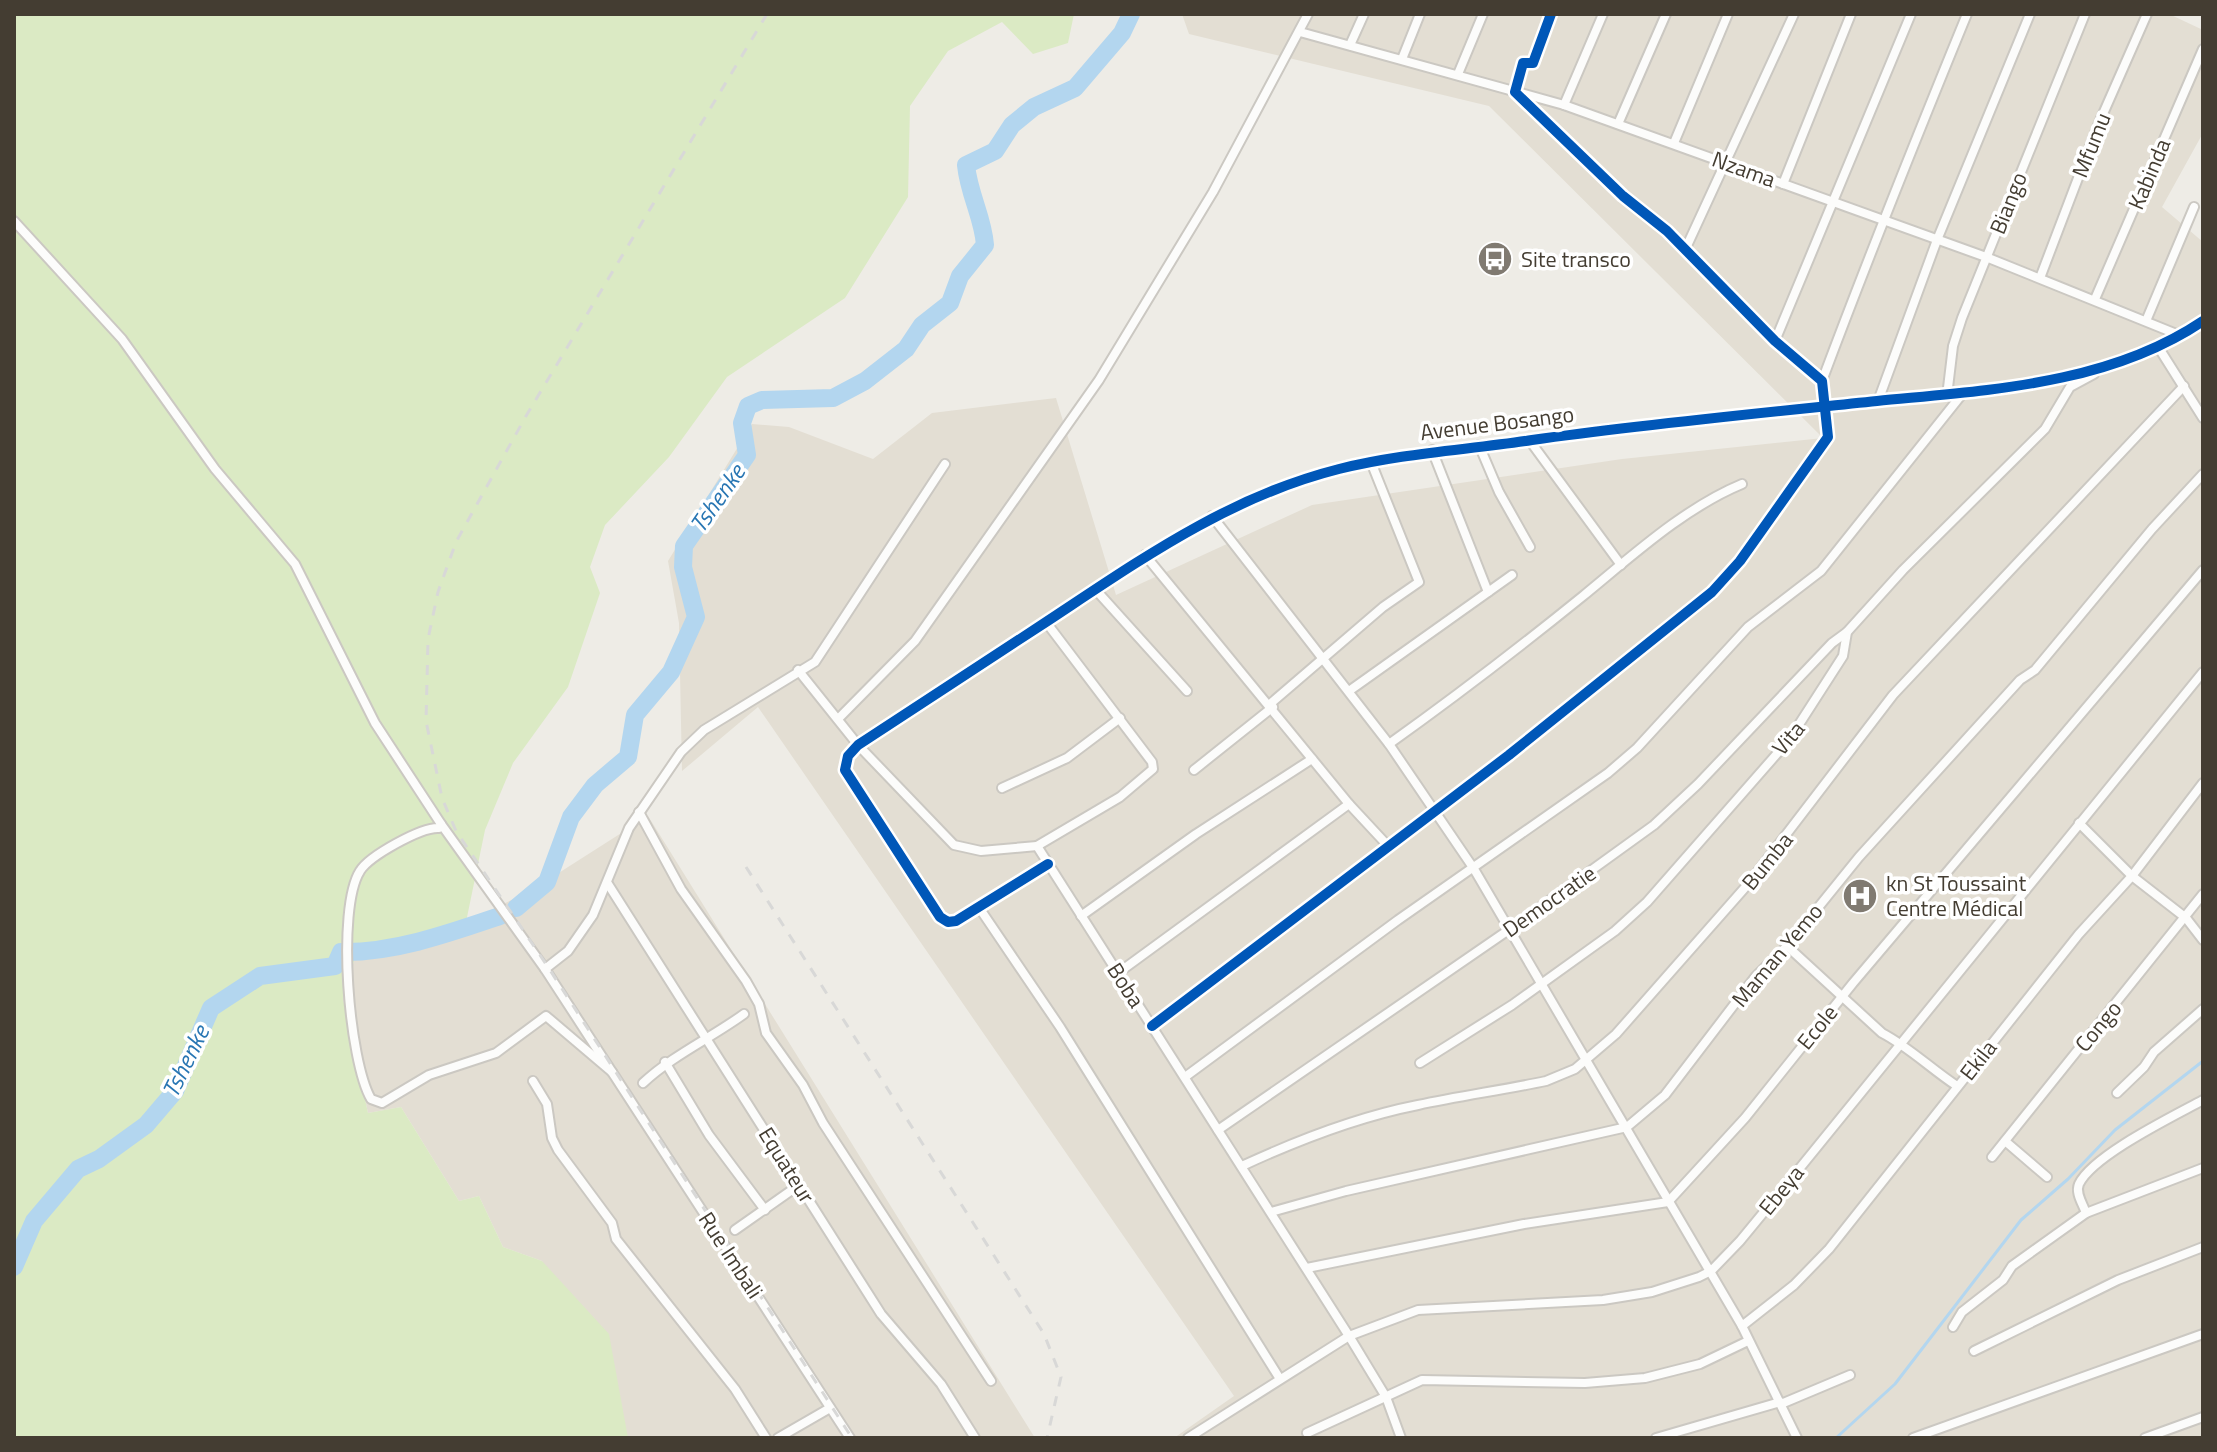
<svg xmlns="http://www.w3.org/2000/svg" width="2217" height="1452" font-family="'Titillium Web',sans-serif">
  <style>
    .residential { fill: #e3ded3 }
    .green { fill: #dbeac4 }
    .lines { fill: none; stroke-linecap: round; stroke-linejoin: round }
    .stream { stroke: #b3d6ef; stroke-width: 3 }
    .river { stroke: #b3d6ef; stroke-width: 18 }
    .minor-casing { stroke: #cbc8c2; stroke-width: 12 }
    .minor { stroke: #fcfcfb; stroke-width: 8 }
    .rail { stroke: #d8d8d7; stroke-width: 3; stroke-dasharray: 10 10; stroke-linecap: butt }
    .cycleway-casing { stroke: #fff; stroke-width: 15 }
    .cycleway { stroke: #0057b8; stroke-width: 10 }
    .labels { text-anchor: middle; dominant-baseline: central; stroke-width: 7; stroke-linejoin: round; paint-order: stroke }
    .street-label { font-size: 22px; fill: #443d32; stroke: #fff }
    .poi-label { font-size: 22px; fill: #443d32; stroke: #fff; text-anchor: start }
    .water-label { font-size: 24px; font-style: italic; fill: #2876b3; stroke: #fff }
  </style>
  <rect width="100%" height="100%" fill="#eeece6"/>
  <g class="residential">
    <polygon points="1182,14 2169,14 2203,30 2203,133 2162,207 2203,242 2203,1438 1174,1438 1234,1396 758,707 682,771 679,623 668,561 752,424 789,427 873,459 932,413 1056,398 1116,595 1312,505 1622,459 1823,438 1489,106 1189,34"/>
    <polygon points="648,816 1035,1438 628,1438 542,1261 503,1247 479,1196 459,1201 401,1107 368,1113 343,999 357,951 466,922 532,890"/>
  </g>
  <polygon class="green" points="14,14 1074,14 1068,43 1033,54 1002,22 948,51 910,106 908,197 845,298 727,377 669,457 605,525 590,567 600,593 568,687 513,763 485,830 466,922 357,951 343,999 368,1113 401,1107 459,1201 479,1196 503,1247 542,1261 609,1334 628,1438 14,1438"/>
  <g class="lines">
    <polyline class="stream" points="1836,1438 1895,1384 2021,1220 2068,1179 2115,1130 2203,1061"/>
    <g class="river">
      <path d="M516,908L547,882L571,817L595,785L628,757L635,715L671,672L696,617L683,567L684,546L747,455L742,423L748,406L762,400L833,398L865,381L906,349L922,325L950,303L960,276L985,245C983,217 969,195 966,165L995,151L1012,125L1034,107L1075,88L1122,33L1131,14"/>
      <path d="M14,1267L34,1221L78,1169L99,1159L146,1125L175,1091L211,1008L260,976L335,966L341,952C394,953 450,933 500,916"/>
    </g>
    <g class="minor-casing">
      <g id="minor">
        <polyline points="1300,32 1564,105 1986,257 2179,335"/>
        <polyline points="1350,45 1364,14"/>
        <polyline points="1402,59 1420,14"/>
        <polyline points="1458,74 1483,14"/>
        <polyline points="1564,105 1603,14"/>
        <polyline points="1618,124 1666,14"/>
        <polyline points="1674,143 1728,14"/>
        <polyline points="1783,184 1851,14"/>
        <path d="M14,221L122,339L215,469L295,564L375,723L441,824L439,828C421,827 369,856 360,871C336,909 349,1061 371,1099L382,1103L429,1075L496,1053L546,1016L612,1072"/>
        <polyline points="1685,250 1794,14"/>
        <polyline points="2040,278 2099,123 2147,14"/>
        <polyline points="2095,299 2203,49"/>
        <polyline points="2146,321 2194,207"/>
        <polyline points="1775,341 1911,14"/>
        <polyline points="2157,345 2203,418"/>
        <path d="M1822,381C1868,258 1917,136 1967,14"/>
        <polyline points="1947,396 1953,346 1962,318 2085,14"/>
        <polyline points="1878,401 1937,240 2030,14"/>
        <polyline points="1530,441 1621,565"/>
        <polyline points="1479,445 1499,492 1530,547"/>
        <polyline points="1432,450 1488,592"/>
        <polyline points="1212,516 1389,744 1474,869 1742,1326 1797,1438"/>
        <polyline points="1145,555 1349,804 1389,847"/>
        <polyline points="1095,589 1187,691"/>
        <polyline points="798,670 858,745 954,845 981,851 1037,846 1349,1336 1386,1397 1401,1438"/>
        <polyline points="1349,691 1512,575"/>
        <polyline points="1270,704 1383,607 1419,582 1371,462"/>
        <polyline points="838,719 915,641 1099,380 1213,192 1308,14"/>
        <path d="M1389,744C1455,697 1520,647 1583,596C1632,556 1684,508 1742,484"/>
        <polyline points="1194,770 1273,707"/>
        <polyline points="1002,788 1067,758 1120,718"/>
        <polyline points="639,812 681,889 746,981 759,1004 766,1033 803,1085 823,1123 991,1381"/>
        <polyline points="2079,823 2132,876 2186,918 2203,940"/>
        <polyline points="441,824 545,969 850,1438"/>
        <polyline points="1037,846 1120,797 1153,769 1152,762 1046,622"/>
        <path d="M1048,864L956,921L948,922L940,917L845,770L848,756L858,745C921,704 983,663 1046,622C1140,560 1228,497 1339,469C1403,453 1467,450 1532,440C1646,424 1762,413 1877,401C1988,390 2108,385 2203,321"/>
        <polyline points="608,884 881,1314 941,1384 975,1438"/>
        <polyline points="978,906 1060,1027 1280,1379"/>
        <polyline points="1081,916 1196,834 1312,759"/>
        <path d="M1787,946L1882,1033C1909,1047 1931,1069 1957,1086"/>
        <polyline points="545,969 568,951 593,915 629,828 681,752 704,730 815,662 945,464"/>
        <polyline points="1118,973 1349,804"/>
        <polyline points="1152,1026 1509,755 1712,592 1740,561 1828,437 1822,381 1775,341 1667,231 1623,196 1515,92 1523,63 1533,63 1551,14"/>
        <polyline points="665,1062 709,1135 765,1210"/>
        <polyline points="1420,1063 1512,1005 1615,931 1647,902 1789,740 1843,656 1847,632 1903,570 2045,429 2070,387 2094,374"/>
        <polyline points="1185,1077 1398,920 1608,773 1637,748 1748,627 1821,571 1963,393"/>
        <polyline points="533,1081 547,1104 552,1138 558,1150 612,1223 616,1239 735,1389 766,1438"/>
        <path d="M643,1083C673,1055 711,1038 744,1014"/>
        <polyline points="2117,1093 2144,1067 2154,1052 2203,1009"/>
        <polyline points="1218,1130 1510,929 1654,825 1698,784 1832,643 1847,632"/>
        <polyline points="2005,1141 2047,1177"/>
        <polyline points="1992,1157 2203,894"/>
        <path d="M1242,1166C1298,1140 1357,1117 1418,1105C1460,1096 1503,1090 1546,1081L1575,1069L1616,1034L1749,883L1893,695L2184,386"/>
        <polyline points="1271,1212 1346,1191 1627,1127 1665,1095 1756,976 1787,946 1859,857 2020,680 2035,670 2152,529 2203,474"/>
        <path d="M2086,1213C2083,1204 2075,1193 2079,1184C2093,1155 2174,1116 2203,1100"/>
        <polyline points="735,1230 799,1185"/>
        <polyline points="1307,1268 1524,1224 1668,1202 1745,1118 1853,983 2203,570"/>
        <polyline points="1742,1326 1794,1285 1829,1249 2079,934 2132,876 2203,783"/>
        <polyline points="1953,1327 1962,1312 2003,1280 2012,1266 2086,1213 2203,1168"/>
        <polyline points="1974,1351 2118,1280 2203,1247"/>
        <polyline points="1781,1404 1850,1375"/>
        <polyline points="1307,1433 1422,1380 1585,1383 1645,1378 1700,1364 1748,1341"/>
        <polyline points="778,1438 830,1408"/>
        <polyline points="1188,1438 1349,1336 1418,1310 1603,1300 1652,1292 1699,1277 1711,1271 1740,1241 1782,1190 2203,672"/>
        <polyline points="1656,1438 1780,1402"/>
        <polyline points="1913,1438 2203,1334"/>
        <polyline points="2145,1438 2203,1417"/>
      </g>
    </g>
    <use href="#minor" class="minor"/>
    <g class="rail">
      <polyline points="767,14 526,416 456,542 438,592 428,639 426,721 442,798 456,831 548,967 852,1438"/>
      <polyline points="746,867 1044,1334 1061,1377 1047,1438"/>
    </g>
    <g class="cycleway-casing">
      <g id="cycleway">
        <path d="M1048,864L956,921L948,922L940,917L845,770L848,756L858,745C921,704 983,663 1046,622C1140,560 1228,497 1339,469C1403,453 1467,450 1532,440C1646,424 1762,413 1877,401C1988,390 2108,385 2203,321"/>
        <polyline points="1152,1026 1509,755 1712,592 1740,561 1828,437 1822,381 1775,341 1667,231 1623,196 1515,92 1523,63 1533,63 1551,14"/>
      </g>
    </g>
    <use href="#cycleway" class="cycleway"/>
  </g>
  <defs>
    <g id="bus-disc" transform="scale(1.8)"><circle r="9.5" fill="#807a71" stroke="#fff"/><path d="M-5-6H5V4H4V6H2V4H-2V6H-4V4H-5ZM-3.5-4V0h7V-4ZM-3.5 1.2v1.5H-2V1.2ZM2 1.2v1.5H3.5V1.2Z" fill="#fff"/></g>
    <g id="hospital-disc" transform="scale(1.8)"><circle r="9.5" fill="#807a71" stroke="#fff"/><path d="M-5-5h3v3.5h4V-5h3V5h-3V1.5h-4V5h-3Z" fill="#fff"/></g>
  </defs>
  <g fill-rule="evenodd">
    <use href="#bus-disc" x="1495" y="259"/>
    <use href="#hospital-disc" x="1860" y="896"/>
  </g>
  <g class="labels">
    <g class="street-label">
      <text transform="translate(2091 145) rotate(-68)">Mfumu</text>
      <text transform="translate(1744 169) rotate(20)">Nzama</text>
      <text transform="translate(2149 174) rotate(-67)">Kabinda</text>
      <text transform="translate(2008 203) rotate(-68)">Biango</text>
      <text transform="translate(1497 423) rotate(-7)">Avenue Bosango</text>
      <text transform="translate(1788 738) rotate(-50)">Vita</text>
      <text transform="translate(1767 861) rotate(-51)">Bumba</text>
      <text transform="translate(1549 901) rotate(-35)">Democratie</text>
      <text transform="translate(1777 955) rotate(-50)">Maman Yemo</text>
      <text transform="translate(1126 985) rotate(57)">Boba</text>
      <text transform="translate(2098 1026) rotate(-50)">Congo</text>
      <text transform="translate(1817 1027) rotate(-51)">Ecole</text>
      <text transform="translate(1978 1060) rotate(-52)">Ekila</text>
      <text transform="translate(787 1165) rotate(58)">Equateur</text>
      <text transform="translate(1781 1190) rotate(-51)">Ebeya</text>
      <text transform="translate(731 1255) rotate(57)">Rue Imbali</text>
    </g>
    <g class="poi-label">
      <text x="1521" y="259">Site transco</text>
      <text x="1886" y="883">kn St Toussaint<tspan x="1886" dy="25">Centre Médical</tspan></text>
    </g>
    <g class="water-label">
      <text transform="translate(717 498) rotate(-55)">Tshenke</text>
      <text transform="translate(185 1061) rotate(-64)">Tshenke</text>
    </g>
  </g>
  <rect width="2217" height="1452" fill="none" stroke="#443d32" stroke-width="32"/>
</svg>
